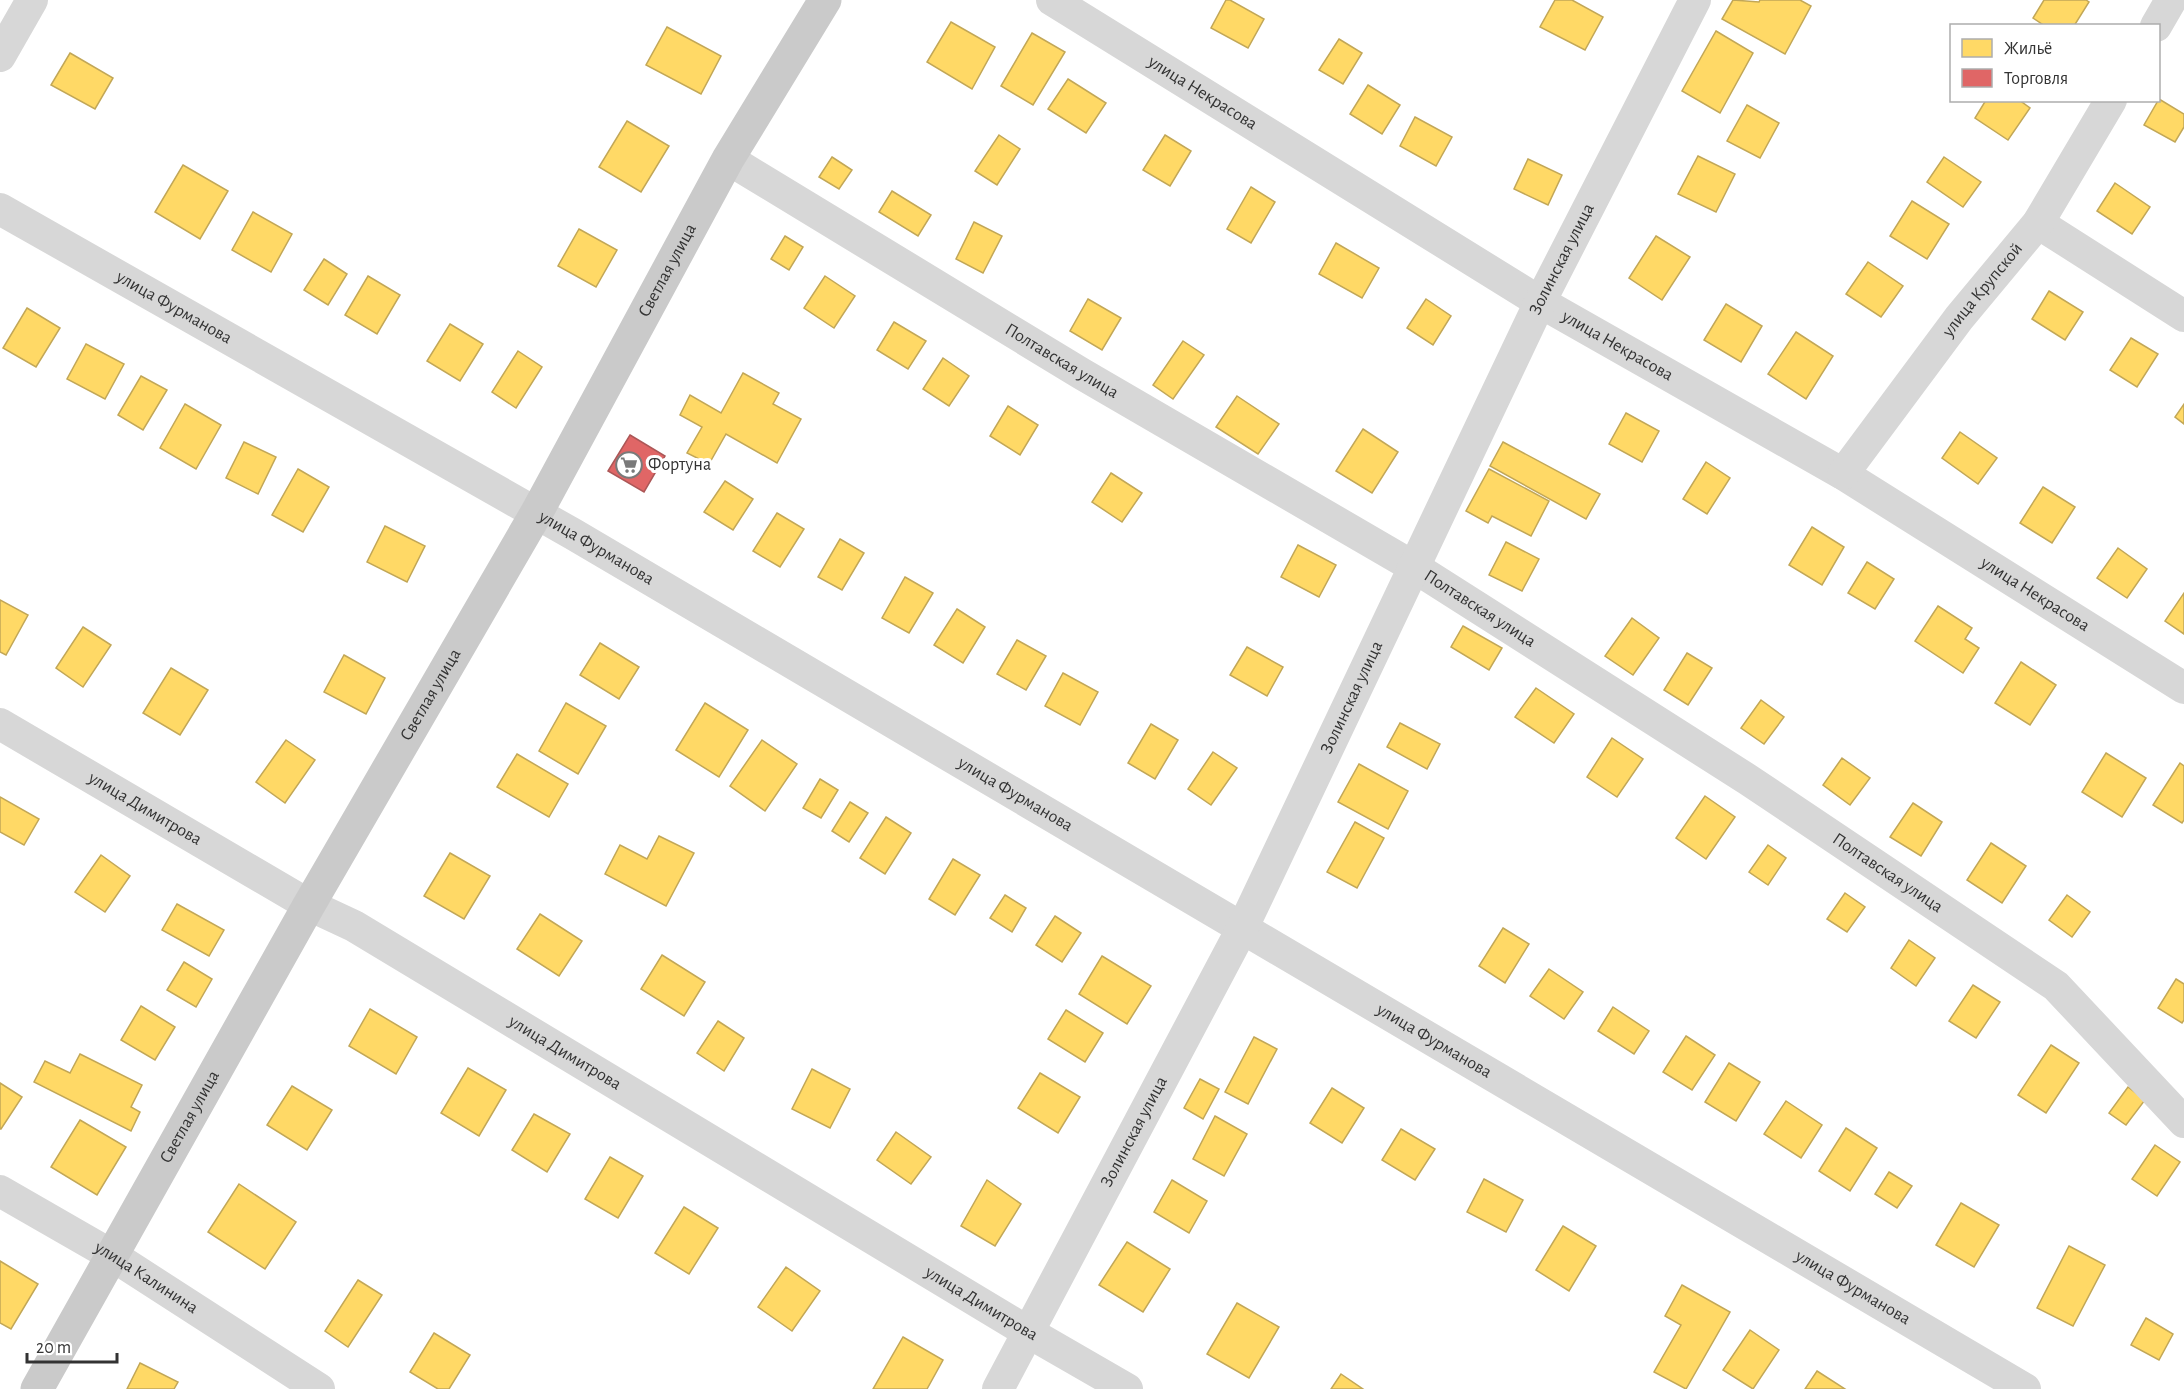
<svg xmlns="http://www.w3.org/2000/svg" width="2184" height="1389" font-family="'Alegreya Sans',sans-serif">
  <style>
    .homes { fill: #ffd966; stroke: #c2a757; stroke-width: 1.5 }
    .shops { fill: #e06666; stroke: #ac5757; stroke-width: 1.5 }
    .lines { fill: none; stroke-linecap: round; stroke-linejoin: round }
    .minor { stroke: #d7d7d7; stroke-width: 32 }
    .major { stroke: #cacaca; stroke-width: 33 }
    .labels { text-anchor: middle; dominant-baseline: central; stroke-width: 6; stroke-linejoin: round; paint-order: stroke }
    .street-label { font-size: 18px; fill: #333; stroke: #fff }
    .poi-label { font-size: 18px; fill: #333; stroke: #fff; text-anchor: start }
  </style>
  <rect width="100%" height="100%" fill="#fff"/>
  <g class="homes">
    <polygon points="1226,0 1230,0 1264,19 1248,48 1211,28"/>
    <polygon points="1555,0 1572,0 1603,17 1585,50 1540,27"/>
    <polygon points="1733,0 1759,2 1760,0 1800,0 1811,6 1785,54 1722,19"/>
    <polygon points="2044,0 2086,0 2089,2 2074,26 2045,26 2033,18"/>
    <polygon points="951,22 995,47 972,89 927,62"/>
    <polygon points="667,27 721,56 701,94 646,65"/>
    <polygon points="1716,31 1753,53 1720,113 1682,91"/>
    <polygon points="1032,33 1065,52 1033,105 1001,86"/>
    <polygon points="1339,39 1362,53 1343,84 1319,70"/>
    <polygon points="70,53 113,78 95,109 51,85"/>
    <polygon points="1068,79 1106,103 1086,133 1048,109"/>
    <polygon points="1368,85 1400,105 1382,134 1350,114"/>
    <polygon points="2159,99 2184,114 2184,127 2175,142 2144,125"/>
    <polygon points="1986,100 2019,100 2030,108 2008,140 1975,118"/>
    <polygon points="1747,105 1779,123 1760,158 1727,141"/>
    <polygon points="1415,117 1452,137 1436,166 1400,146"/>
    <polygon points="627,121 669,146 641,192 599,167"/>
    <polygon points="999,135 1020,149 997,185 975,171"/>
    <polygon points="1165,135 1191,151 1170,186 1143,170"/>
    <polygon points="1698,156 1735,174 1716,212 1678,194"/>
    <polygon points="832,157 852,170 839,189 819,177"/>
    <polygon points="1944,157 1981,182 1963,207 1927,182"/>
    <polygon points="1528,159 1562,175 1548,205 1514,189"/>
    <polygon points="183,165 228,191 200,239 155,212"/>
    <polygon points="2115,183 2150,207 2132,234 2097,211"/>
    <polygon points="1251,187 1275,202 1251,243 1227,229"/>
    <polygon points="892,191 931,215 918,236 879,212"/>
    <polygon points="1912,201 1949,224 1927,259 1890,236"/>
    <polygon points="253,212 292,234 271,272 232,250"/>
    <polygon points="974,222 1002,236 983,273 956,259"/>
    <polygon points="579,229 617,250 596,287 558,266"/>
    <polygon points="785,236 803,247 789,270 771,259"/>
    <polygon points="1656,236 1690,257 1662,300 1629,278"/>
    <polygon points="1336,243 1379,268 1362,298 1319,274"/>
    <polygon points="324,259 347,274 328,305 304,290"/>
    <polygon points="1868,262 1903,286 1881,317 1846,294"/>
    <polygon points="368,276 400,295 377,334 345,315"/>
    <polygon points="825,276 855,296 834,328 804,308"/>
    <polygon points="2049,291 2083,312 2065,340 2032,319"/>
    <polygon points="1088,299 1121,318 1102,350 1070,331"/>
    <polygon points="1426,299 1451,316 1433,345 1407,328"/>
    <polygon points="1726,304 1762,326 1741,362 1704,340"/>
    <polygon points="27,308 60,328 36,367 3,348"/>
    <polygon points="894,322 926,341 908,369 877,350"/>
    <polygon points="450,324 483,344 460,381 427,361"/>
    <polygon points="1796,332 1833,356 1806,399 1768,374"/>
    <polygon points="2131,338 2158,354 2137,387 2110,370"/>
    <polygon points="1183,341 1204,355 1173,399 1153,385"/>
    <polygon points="86,344 124,364 105,399 67,379"/>
    <polygon points="518,351 542,367 516,408 492,392"/>
    <polygon points="943,358 969,376 949,406 923,389"/>
    <polygon points="743,373 779,393 773,404 801,419 777,463 726,434 709,464 687,453 702,427 680,415 690,395 721,413"/>
    <polygon points="141,376 167,390 143,430 118,415"/>
    <polygon points="1237,396 1279,424 1258,454 1216,427"/>
    <polygon points="185,404 221,425 196,469 160,448"/>
    <polygon points="2184,404 2184,424 2175,417"/>
    <polygon points="1008,406 1038,425 1020,455 990,436"/>
    <polygon points="1626,413 1659,431 1642,462 1609,444"/>
    <polygon points="1363,429 1398,452 1372,493 1336,471"/>
    <polygon points="1960,432 1997,458 1978,484 1942,458"/>
    <polygon points="244,442 276,457 258,494 226,478"/>
    <polygon points="1503,442 1600,494 1586,519 1490,466"/>
    <polygon points="1706,462 1730,478 1707,514 1683,499"/>
    <polygon points="298,469 329,487 303,532 272,515"/>
    <polygon points="1489,469 1549,501 1531,536 1492,516 1488,523 1466,511"/>
    <polygon points="1111,473 1142,493 1122,522 1092,502"/>
    <polygon points="725,481 753,499 733,530 704,512"/>
    <polygon points="2043,487 2075,507 2052,543 2020,523"/>
    <polygon points="777,513 804,529 780,567 753,551"/>
    <polygon points="385,526 425,546 407,582 367,562"/>
    <polygon points="1812,527 1844,547 1822,585 1789,565"/>
    <polygon points="840,539 864,553 842,590 818,577"/>
    <polygon points="1506,542 1539,559 1522,591 1489,575"/>
    <polygon points="1298,545 1336,565 1319,597 1281,577"/>
    <polygon points="2118,548 2147,569 2127,598 2097,578"/>
    <polygon points="1867,562 1894,579 1875,609 1848,593"/>
    <polygon points="905,577 933,593 909,633 882,618"/>
    <polygon points="2184,593 2184,634 2165,621"/>
    <polygon points="0,600 28,615 6,655 0,652"/>
    <polygon points="1938,606 1972,628 1965,639 1979,648 1963,673 1915,641"/>
    <polygon points="957,609 985,627 963,663 934,645"/>
    <polygon points="1632,618 1659,638 1633,675 1605,656"/>
    <polygon points="1463,626 1502,648 1489,670 1451,647"/>
    <polygon points="83,627 111,645 83,687 56,668"/>
    <polygon points="1017,640 1046,656 1026,690 997,674"/>
    <polygon points="600,643 639,667 619,699 580,675"/>
    <polygon points="1247,647 1283,667 1267,696 1230,675"/>
    <polygon points="1687,653 1712,668 1688,705 1664,690"/>
    <polygon points="344,655 385,678 366,714 324,692"/>
    <polygon points="2021,662 2056,685 2030,725 1995,703"/>
    <polygon points="171,668 208,690 180,735 143,713"/>
    <polygon points="1063,673 1098,692 1080,725 1045,706"/>
    <polygon points="1536,688 1574,714 1554,743 1515,717"/>
    <polygon points="1761,700 1784,717 1764,744 1741,728"/>
    <polygon points="566,703 606,726 578,774 539,751"/>
    <polygon points="705,703 748,730 719,777 676,750"/>
    <polygon points="1400,723 1440,744 1427,769 1387,747"/>
    <polygon points="1151,724 1178,740 1155,779 1128,763"/>
    <polygon points="1612,738 1643,759 1617,797 1587,777"/>
    <polygon points="286,740 315,760 285,803 256,782"/>
    <polygon points="762,740 797,764 765,811 730,786"/>
    <polygon points="1213,752 1237,768 1211,805 1188,789"/>
    <polygon points="2106,753 2146,778 2122,817 2082,792"/>
    <polygon points="517,754 568,784 549,817 497,787"/>
    <polygon points="1842,758 1870,778 1850,805 1823,785"/>
    <polygon points="2180,763 2184,766 2184,820 2182,823 2153,805"/>
    <polygon points="1359,764 1408,791 1388,829 1338,802"/>
    <polygon points="820,779 838,790 821,818 803,808"/>
    <polygon points="1705,796 1735,817 1706,859 1676,838"/>
    <polygon points="0,797 39,819 24,845 0,832"/>
    <polygon points="850,802 868,813 849,842 832,831"/>
    <polygon points="1913,803 1942,822 1921,856 1890,837"/>
    <polygon points="886,817 911,833 885,874 860,858"/>
    <polygon points="1355,822 1384,838 1357,888 1327,872"/>
    <polygon points="659,836 694,853 666,906 605,874 620,845 647,859"/>
    <polygon points="1991,843 2026,866 2002,903 1967,880"/>
    <polygon points="1768,845 1786,858 1768,885 1749,872"/>
    <polygon points="450,853 490,876 464,919 424,896"/>
    <polygon points="101,855 130,876 105,912 75,892"/>
    <polygon points="953,859 980,875 955,915 929,899"/>
    <polygon points="1845,893 1865,907 1847,932 1827,919"/>
    <polygon points="1005,895 1026,908 1012,932 990,918"/>
    <polygon points="2067,895 2090,912 2072,937 2049,920"/>
    <polygon points="177,904 224,930 209,956 162,930"/>
    <polygon points="540,914 582,941 559,976 517,949"/>
    <polygon points="1055,916 1081,933 1062,962 1036,945"/>
    <polygon points="1503,928 1529,944 1505,983 1479,966"/>
    <polygon points="1909,940 1935,958 1916,986 1891,968"/>
    <polygon points="662,955 705,982 684,1016 641,989"/>
    <polygon points="1102,956 1151,986 1127,1024 1079,994"/>
    <polygon points="184,962 212,979 196,1007 167,990"/>
    <polygon points="1549,969 1583,992 1564,1019 1530,996"/>
    <polygon points="2176,979 2184,984 2184,1020 2182,1023 2158,1008"/>
    <polygon points="1973,985 2000,1002 1976,1038 1949,1021"/>
    <polygon points="141,1006 175,1027 155,1060 121,1040"/>
    <polygon points="1613,1007 1649,1031 1634,1054 1598,1031"/>
    <polygon points="370,1009 417,1037 396,1074 349,1046"/>
    <polygon points="1066,1010 1103,1033 1085,1062 1048,1039"/>
    <polygon points="718,1021 744,1038 724,1071 697,1053"/>
    <polygon points="1686,1036 1715,1055 1692,1090 1663,1072"/>
    <polygon points="1254,1037 1277,1049 1248,1104 1225,1092"/>
    <polygon points="2051,1045 2079,1063 2046,1113 2018,1095"/>
    <polygon points="80,1054 142,1085 131,1107 140,1112 131,1131 34,1082 45,1061 70,1073"/>
    <polygon points="1729,1063 1760,1082 1736,1121 1705,1102"/>
    <polygon points="468,1068 506,1090 479,1136 441,1113"/>
    <polygon points="812,1069 850,1089 830,1128 792,1109"/>
    <polygon points="1040,1073 1080,1097 1058,1133 1018,1108"/>
    <polygon points="1200,1079 1219,1089 1203,1119 1184,1108"/>
    <polygon points="0,1083 22,1097 1,1129 0,1129"/>
    <polygon points="292,1086 332,1110 307,1150 267,1125"/>
    <polygon points="2128,1087 2145,1100 2126,1125 2109,1113"/>
    <polygon points="1332,1088 1364,1108 1342,1143 1310,1123"/>
    <polygon points="1786,1101 1822,1125 1801,1158 1764,1134"/>
    <polygon points="534,1114 570,1134 547,1172 512,1150"/>
    <polygon points="1215,1116 1247,1134 1224,1176 1193,1159"/>
    <polygon points="80,1120 126,1147 97,1195 51,1167"/>
    <polygon points="1846,1128 1877,1148 1850,1191 1819,1171"/>
    <polygon points="1401,1129 1435,1149 1415,1180 1382,1160"/>
    <polygon points="896,1132 931,1157 911,1184 877,1160"/>
    <polygon points="2155,1145 2180,1162 2157,1196 2132,1179"/>
    <polygon points="610,1157 643,1176 618,1218 585,1199"/>
    <polygon points="1889,1172 1912,1186 1897,1208 1875,1194"/>
    <polygon points="1484,1179 1523,1200 1506,1232 1467,1212"/>
    <polygon points="987,1180 1021,1204 995,1246 961,1226"/>
    <polygon points="1172,1180 1207,1201 1189,1233 1154,1212"/>
    <polygon points="239,1184 296,1222 265,1269 208,1232"/>
    <polygon points="1961,1203 1999,1225 1974,1267 1936,1245"/>
    <polygon points="684,1207 718,1228 689,1274 655,1253"/>
    <polygon points="1563,1226 1596,1246 1569,1291 1536,1270"/>
    <polygon points="1127,1242 1170,1269 1143,1312 1099,1285"/>
    <polygon points="2069,1246 2105,1265 2073,1326 2037,1308"/>
    <polygon points="0,1261 38,1284 11,1329 0,1323"/>
    <polygon points="786,1267 820,1291 792,1331 758,1307"/>
    <polygon points="358,1280 382,1295 348,1347 325,1331"/>
    <polygon points="1682,1285 1730,1312 1686,1389 1654,1372 1681,1325 1665,1316"/>
    <polygon points="1237,1303 1279,1327 1249,1378 1207,1354"/>
    <polygon points="2146,1318 2173,1334 2159,1360 2131,1345"/>
    <polygon points="1750,1330 1779,1350 1753,1389 1723,1370"/>
    <polygon points="434,1333 470,1355 449,1389 438,1389 410,1372"/>
    <polygon points="903,1337 943,1360 927,1389 873,1389"/>
    <polygon points="140,1363 178,1382 174,1389 127,1389"/>
    <polygon points="1817,1371 1845,1389 1805,1389"/>
    <polygon points="1341,1374 1363,1389 1331,1389"/>
  </g>
  <polygon class="shops" points="630,435 665,456 644,492 608,471"/>
  <g class="lines">
    <g class="minor">
      <path id="s1" d="M1052,0L1540,302L1843,474L2184,688"/>
      <polyline points="2156,26 2171,0"/>
      <polyline points="0,56 32,0"/>
      <path id="s2" d="M728,159L1082,374L1414,567L1747,779L2056,986L2184,1122"/>
      <path id="s3" d="M0,209L573,534L2025,1389"/>
      <polyline points="2038,223 2184,316"/>
      <path id="s4" d="M1843,474L1959,318L2038,223L2111,100"/>
      <path id="s5" d="M0,724L309,905L354,926L1028,1332L1127,1389"/>
      <path id="s6" d="M0,1191L113,1256L319,1389"/>
      <path id="s7" d="M998,1389L1243,927L1540,302L1695,0"/>
    </g>
    <path class="major" id="s8" d="M37,1389L309,905L537,512L728,159L825,0"/>
  </g>
  <defs>
    <g id="supermarket-ring" transform="scale(1.35)"><circle r="9.5" fill="#fff" stroke="#7a7a7a" stroke-width="1.5"/><path d="M-6-5.5h2.5l.6 2H6L4.5 2H-2.5L-4.4-4H-6ZM-1.5 3.2a1.3 1.3 0 1 0 .1 0ZM3 3.2a1.3 1.3 0 1 0 .1 0Z" fill="#7a7a7a"/></g>
  </defs>
  <g fill-rule="evenodd">
    <use href="#supermarket-ring" x="629" y="465"/>
  </g>
  <g class="labels">
    <g class="street-label">
      <text stroke="none"><textPath href="#s1" startOffset="177">улица Некрасова</textPath></text>
      <text stroke="none"><textPath href="#s7" startOffset="1263">Золинская улица</textPath></text>
      <text stroke="none"><textPath href="#s8" startOffset="1284">Светлая улица</textPath></text>
      <text stroke="none"><textPath href="#s4" startOffset="231">улица Крупской</textPath></text>
      <text stroke="none"><textPath href="#s3" startOffset="200">улица Фурманова</textPath></text>
      <text stroke="none"><textPath href="#s1" startOffset="663">улица Некрасова</textPath></text>
      <text stroke="none"><textPath href="#s2" startOffset="390">Полтавская улица</textPath></text>
      <text stroke="none"><textPath href="#s3" startOffset="686">улица Фурманова</textPath></text>
      <text stroke="none"><textPath href="#s1" startOffset="1149">улица Некрасова</textPath></text>
      <text stroke="none"><textPath href="#s2" startOffset="876">Полтавская улица</textPath></text>
      <text stroke="none"><textPath href="#s8" startOffset="798">Светлая улица</textPath></text>
      <text stroke="none"><textPath href="#s7" startOffset="777">Золинская улица</textPath></text>
      <text stroke="none"><textPath href="#s3" startOffset="1172">улица Фурманова</textPath></text>
      <text stroke="none"><textPath href="#s5" startOffset="168">улица Димитрова</textPath></text>
      <text stroke="none"><textPath href="#s2" startOffset="1362">Полтавская улица</textPath></text>
      <text stroke="none"><textPath href="#s3" startOffset="1658">улица Фурманова</textPath></text>
      <text stroke="none"><textPath href="#s5" startOffset="654">улица Димитрова</textPath></text>
      <text stroke="none"><textPath href="#s8" startOffset="312">Светлая улица</textPath></text>
      <text stroke="none"><textPath href="#s7" startOffset="291">Золинская улица</textPath></text>
      <text stroke="none"><textPath href="#s6" startOffset="170">улица Калинина</textPath></text>
      <text stroke="none"><textPath href="#s3" startOffset="2144">улица Фурманова</textPath></text>
      <text stroke="none"><textPath href="#s5" startOffset="1140">улица Димитрова</textPath></text>
    </g>
    <g class="poi-label">
      <text x="648" y="465">Фортуна</text>
    </g>
  </g>
  <rect x="1950" y="24" width="210" height="78" fill="#ffffff" stroke="#adadad" stroke-width="1.5"/>
  <rect x="1962" y="39" width="30" height="18" fill="#ffd966" stroke="#adadad" stroke-width="1.5"/>
  <text x="2004" y="54" font-size="18" fill="#333333">Жильё</text>
  <rect x="1962" y="69" width="30" height="18" fill="#e06666" stroke="#adadad" stroke-width="1.5"/>
  <text x="2004" y="84" font-size="18" fill="#333333">Торговля</text>
  <path d="M27 1353v9h90v-9" fill="none" stroke="#333333" stroke-width="3"/>
  <text x="36" y="1353" font-size="18" fill="#333333" stroke="#ffffff" stroke-width="4.5" paint-order="stroke">20 m</text>
</svg>
